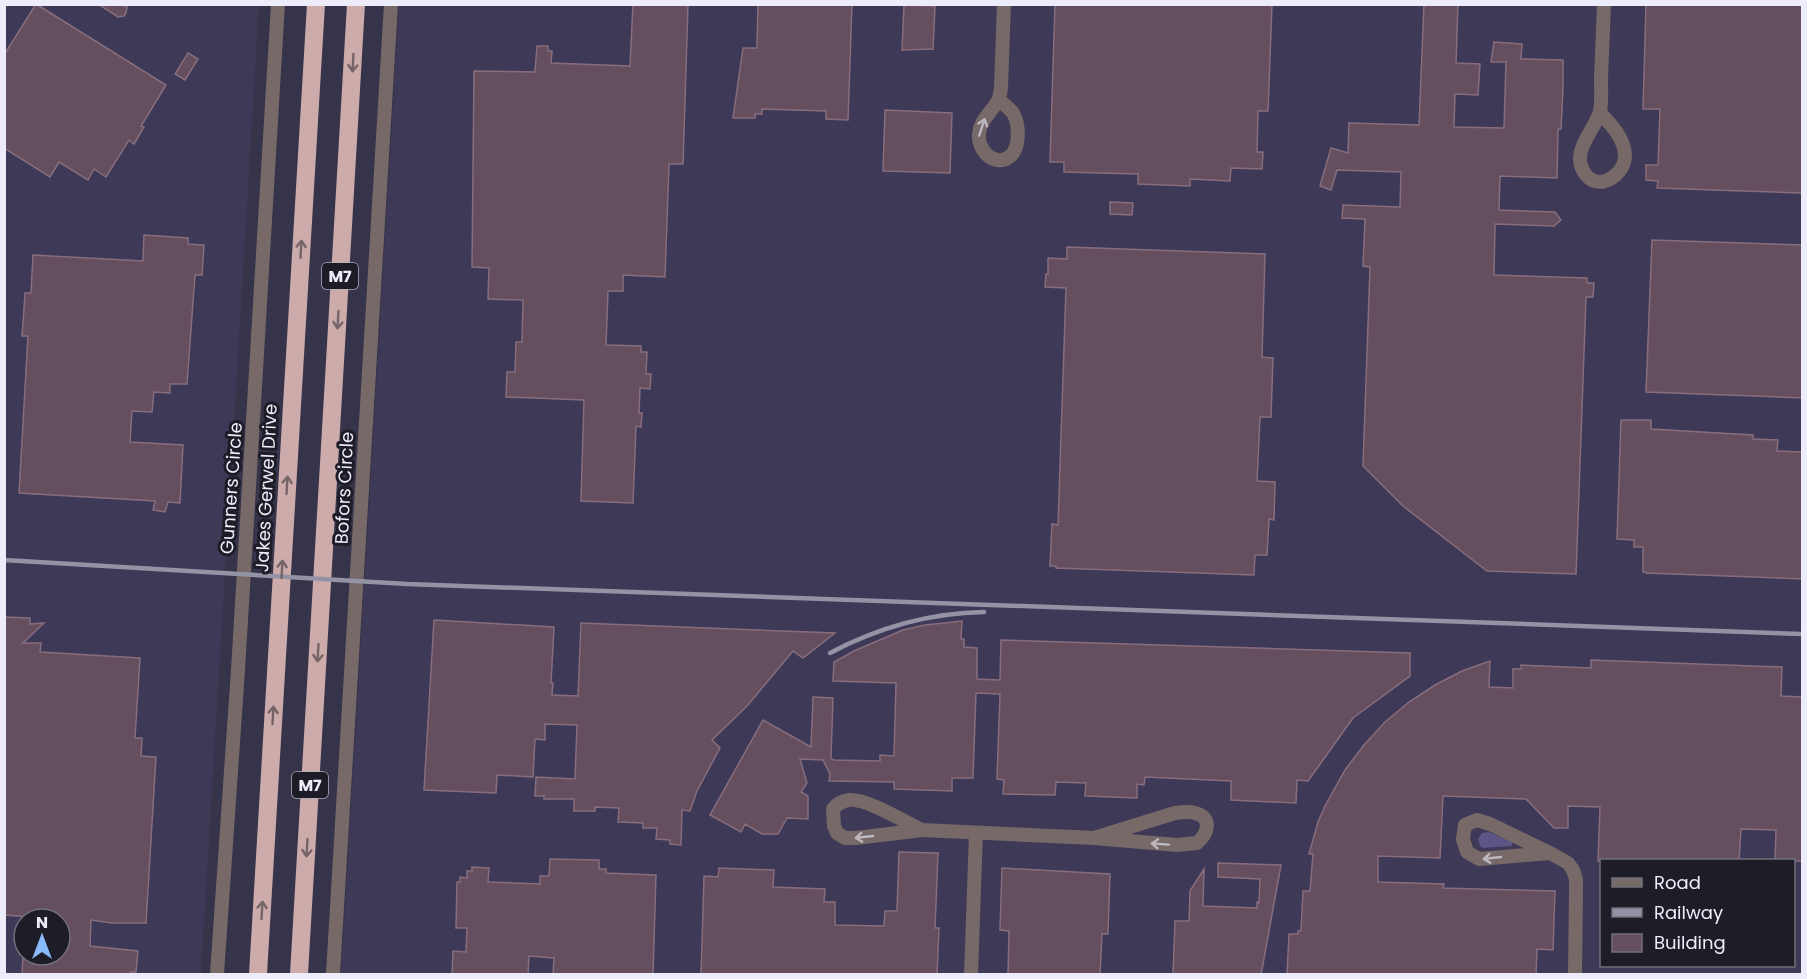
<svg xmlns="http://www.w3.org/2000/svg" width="1807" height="979" font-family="Poppins,sans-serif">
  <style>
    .built { fill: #3d3956; fill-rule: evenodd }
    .green { fill: #5c5585 }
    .building { fill: #654e5d; stroke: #876e7e; stroke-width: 1.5 }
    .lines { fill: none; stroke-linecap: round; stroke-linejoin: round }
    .street { stroke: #766968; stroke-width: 14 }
    .highway { stroke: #ccabaa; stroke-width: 18 }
    .rail { stroke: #9493a5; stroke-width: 4.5 }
    .oneway { stroke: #756468 }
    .oneway2 { stroke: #bdb8c0 }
    .labels { text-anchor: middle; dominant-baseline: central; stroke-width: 6; stroke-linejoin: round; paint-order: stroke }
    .shield { fill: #1e1d27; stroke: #afaebb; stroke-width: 1.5 }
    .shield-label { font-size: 16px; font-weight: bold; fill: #edecfa }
    .street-label { font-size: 18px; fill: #edecfa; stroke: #1e1d27 }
  </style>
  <rect width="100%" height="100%" fill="#36344a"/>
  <g class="built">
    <path d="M5,5H259L201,974H5ZM24,919H60V955H24Z"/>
    <path d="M399,5H1802V974H341ZM1602,860H1794V966H1602Z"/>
  </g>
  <polygon class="green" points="1489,832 1512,842 1512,846 1483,848 1480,846 1478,839 1482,833"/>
  <g class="building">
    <polygon points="36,4 166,85 141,126 144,127 134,144 129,140 106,177 94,169 88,180 59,162 50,177 4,148 4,55"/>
    <polygon points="98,4 122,4 127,7 126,13 124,16 118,17"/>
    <polygon points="633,4 688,4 683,164 669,164 665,277 623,275 623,291 608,291 606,345 641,346 641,352 647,352 646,374 651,374 650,389 640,388 639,413 642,413 641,427 636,426 633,503 581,501 584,400 506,397 507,372 515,372 516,342 522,342 523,300 488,299 489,268 472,267 474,71 535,72 537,46 548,46 548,51 552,51 551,63 630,66"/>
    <polygon points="758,4 852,4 848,120 826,119 826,111 762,109 762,114 755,114 755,118 733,118 743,48 757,48"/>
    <polygon points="1055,4 1272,4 1268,111 1258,111 1257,152 1263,152 1262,169 1231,168 1230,181 1190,179 1190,186 1138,184 1138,174 1064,172 1064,162 1050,162"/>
    <polygon points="1424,4 1458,4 1456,63 1480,64 1478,95 1455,94 1454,127 1504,128 1506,62 1491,62 1494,42 1522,44 1521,59 1563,60 1563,89 1561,129 1558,129 1557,178 1500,176 1499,210 1555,212 1561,220 1554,226 1495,224 1494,275 1587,278 1587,283 1594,283 1593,297 1586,297 1576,574 1487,571 1403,506 1363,466 1370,267 1363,266 1365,219 1342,218 1343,205 1400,207 1401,172 1337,170 1331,190 1320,186 1331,148 1348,153 1349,123 1419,125"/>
    <polygon points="1646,4 1803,4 1803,193 1657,188 1658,181 1646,180 1646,165 1658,165 1660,109 1643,109"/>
    <polygon points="904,5 935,6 933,49 902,50"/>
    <polygon points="188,53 198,59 185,80 175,74"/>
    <polygon points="885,110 952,113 950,173 883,171"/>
    <polygon points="1110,202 1133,203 1132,215 1110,214"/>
    <polygon points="144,235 188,238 188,244 204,245 202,275 195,275 187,384 170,384 170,393 154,392 152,412 132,411 130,442 183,445 180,503 168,502 165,512 153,510 155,501 19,493 28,336 22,336 24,309 25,293 31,293 33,255 143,261"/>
    <polygon points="1652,240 1803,245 1803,398 1646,392"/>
    <polygon points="1067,247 1265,254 1262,357 1273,358 1271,417 1260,417 1257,481 1275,482 1274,520 1269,519 1267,555 1255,555 1254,575 1056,568 1056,566 1050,566 1052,524 1058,525 1066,288 1045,287 1046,274 1048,274 1048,258 1067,259"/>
    <polygon points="1621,420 1651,420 1651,429 1753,435 1753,439 1778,440 1777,451 1803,452 1803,579 1646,573 1646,572 1643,572 1643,547 1634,547 1634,540 1617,539"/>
    <polygon points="4,617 30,618 30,624 44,623 23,643 41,643 40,652 140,658 135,738 142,738 141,756 156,757 146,923 112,923 91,920 90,946 138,951 136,972 131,972 131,975 22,975 23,954 60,955 60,919 4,915"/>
    <polygon points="434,620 554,627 551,683 553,683 552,695 578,696 581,623 835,633 803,658 793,651 747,706 712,740 720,748 697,791 690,811 682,810 681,845 670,844 670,840 656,839 657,828 643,828 643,823 618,822 619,808 595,807 595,811 574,811 574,799 544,799 544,796 535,796 536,777 575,779 577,725 545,724 545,740 535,739 533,777 497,775 496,793 424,790"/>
    <polygon points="962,621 961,639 964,639 964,647 977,648 977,679 1000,680 1001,640 1410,653 1410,676 1353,718 1308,781 1297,780 1296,803 1231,800 1231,781 1145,777 1144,785 1137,784 1137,798 1085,796 1086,783 1056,782 1055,795 1003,794 1004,780 997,779 1000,694 976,693 973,778 952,778 952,791 894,789 894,782 829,781 830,774 823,760 800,759 807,783 801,792 808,796 808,819 787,818 778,834 762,834 745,824 741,832 710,815 763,720 811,747 813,697 833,698 831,758 834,760 880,761 880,755 894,756 896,683 833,681 834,662 854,651 903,630 925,625"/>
    <polygon points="1591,660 1782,667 1781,696 1803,697 1803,861 1775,861 1776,830 1741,829 1739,861 1598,861 1600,807 1568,806 1568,828 1554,828 1526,799 1443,796 1440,858 1378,856 1378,882 1444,884 1443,888 1555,891 1553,950 1537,949 1536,975 1287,975 1289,934 1298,934 1298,931 1301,931 1303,891 1310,891 1313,854 1309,854 1318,822 1325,806 1345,770 1364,745 1385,722 1409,702 1435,685 1462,671 1490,661 1489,687 1513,688 1513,669 1521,669 1521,665 1591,668"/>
    <polygon points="899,852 938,853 935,928 939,928 937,975 701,975 704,876 718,877 719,868 774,870 773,887 825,889 824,902 835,902 835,925 884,926 885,911 897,911"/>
    <polygon points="550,859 599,860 599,869 606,869 606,873 656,875 653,975 553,975 554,958 529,956 528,975 452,975 453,951 466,952 467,928 456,928 457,882 460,882 460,877 467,878 467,871 472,871 472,867 489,868 488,882 540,884 540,876 549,876"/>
    <polygon points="1218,863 1281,865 1261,975 1173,975 1175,921 1189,921 1190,891 1204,869 1203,906 1257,908 1257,902 1259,903 1260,879 1218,877"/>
    <polygon points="1002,868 1110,874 1108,934 1102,934 1100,975 1008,975 1009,931 1000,930"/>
  </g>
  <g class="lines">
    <g class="street">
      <path d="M999,100C1004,104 1009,108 1013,113C1019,123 1021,149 1009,157C994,168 977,149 979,134C980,120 991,113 997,102C1000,98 1000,93 1001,88L1004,4"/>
      <path d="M1600,113C1611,124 1625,139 1625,156C1625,174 1600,192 1586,175C1568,152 1596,130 1600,111C1602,101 1601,89 1601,79C1602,54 1603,29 1604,4"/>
      <path d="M922,830C905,822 866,798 849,800C842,801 837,804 833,809L834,826L837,833L845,838H856L922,830L1094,838L1177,845L1197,843C1208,834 1213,817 1195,813C1189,811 1182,812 1175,813L1094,838"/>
      <polyline points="1550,853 1479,859 1467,852 1463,839 1465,825 1477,820 1490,824 1550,853 1568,863 1573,870 1576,879 1576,891 1575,974"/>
      <polyline points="217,974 238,670 278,4"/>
      <polyline points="333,974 391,4"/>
      <polyline points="971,974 976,833"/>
    </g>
    <g class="highway">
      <polyline points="258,974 316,4"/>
      <polyline points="299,974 356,4"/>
    </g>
    <g class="rail">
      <polyline points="4,560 407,584 1802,634"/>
      <path d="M830,653C879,627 928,613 984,612"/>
    </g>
  </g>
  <defs><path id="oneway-shaft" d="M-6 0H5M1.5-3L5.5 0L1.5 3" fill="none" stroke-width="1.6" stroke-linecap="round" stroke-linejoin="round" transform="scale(1.5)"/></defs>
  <g class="oneway">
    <use href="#oneway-shaft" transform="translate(353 63) rotate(93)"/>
    <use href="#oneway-shaft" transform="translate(301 249) rotate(-87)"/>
    <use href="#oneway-shaft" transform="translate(338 320) rotate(93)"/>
    <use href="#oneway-shaft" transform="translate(287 485) rotate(-87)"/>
    <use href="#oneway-shaft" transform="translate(282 569) rotate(-87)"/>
    <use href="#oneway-shaft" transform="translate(318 653) rotate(93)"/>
    <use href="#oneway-shaft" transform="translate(273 715) rotate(-87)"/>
    <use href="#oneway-shaft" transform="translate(307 848) rotate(93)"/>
    <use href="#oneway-shaft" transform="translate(262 910) rotate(-87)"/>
  </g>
  <g class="oneway2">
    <use href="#oneway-shaft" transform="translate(982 127) rotate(-72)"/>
    <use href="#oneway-shaft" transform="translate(864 837) rotate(174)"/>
    <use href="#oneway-shaft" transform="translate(1160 844) rotate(-176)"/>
    <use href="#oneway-shaft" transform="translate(1492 858) rotate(174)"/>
  </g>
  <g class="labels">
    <g class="shield">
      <rect x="322" y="263" width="36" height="26" rx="4.5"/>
      <rect x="292" y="772" width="36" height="26" rx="4.5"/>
    </g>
    <g class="shield-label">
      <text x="340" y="276">M7</text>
      <text x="310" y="785">M7</text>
    </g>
    <g class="street-label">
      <text transform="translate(231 488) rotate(-86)">Gunners Circle</text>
      <text transform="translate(266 488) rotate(-87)">Jakes Gerwel Drive</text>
      <text transform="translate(344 488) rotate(-87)">Bofors Circle</text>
    </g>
  </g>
  <rect width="1807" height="979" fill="none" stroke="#edecfa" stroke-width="12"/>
  <rect x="1600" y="859" width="195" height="108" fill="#1e1d27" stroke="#71707b" stroke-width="1.5"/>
  <rect x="1612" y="878" width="30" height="9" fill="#766968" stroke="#71707b" stroke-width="1.5"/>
  <text x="1654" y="889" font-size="18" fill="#edecfa">Road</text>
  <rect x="1612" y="908" width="30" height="9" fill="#9493a5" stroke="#71707b" stroke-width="1.5"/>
  <text x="1654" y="919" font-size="18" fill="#edecfa">Railway</text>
  <rect x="1612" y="934" width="30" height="18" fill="#654e5d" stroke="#71707b" stroke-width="1.5"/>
  <text x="1654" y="949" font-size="18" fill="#edecfa">Building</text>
  <g transform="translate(42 937)"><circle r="28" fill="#1e1d27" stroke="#71707b" stroke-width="1.5"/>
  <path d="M0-4.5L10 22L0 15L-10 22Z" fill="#88bafc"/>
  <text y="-9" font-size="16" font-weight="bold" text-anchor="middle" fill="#edecfa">N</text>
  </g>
</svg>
